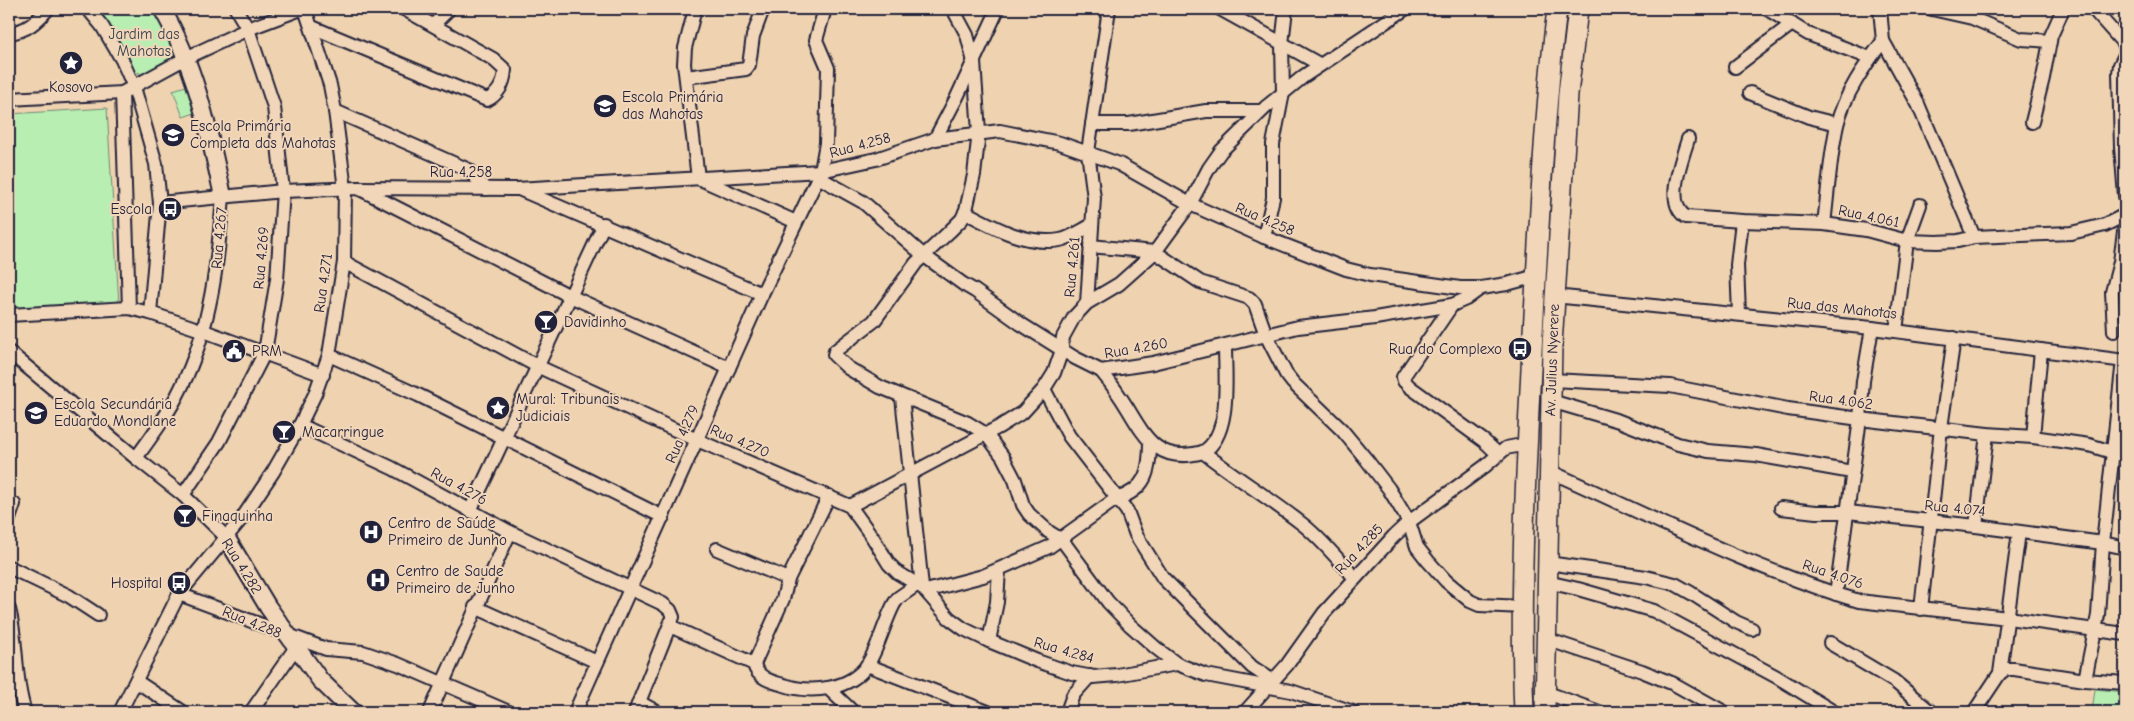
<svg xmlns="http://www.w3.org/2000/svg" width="2134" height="721" font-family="'Comic Neue',sans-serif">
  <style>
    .green { fill: #b8eeb1; stroke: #6d8876 }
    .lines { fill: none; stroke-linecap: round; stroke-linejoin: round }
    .minor-casing { stroke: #22223b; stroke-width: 16 }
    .tertiary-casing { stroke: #22223b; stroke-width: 20 }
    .secondary-casing { stroke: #22223b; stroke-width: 22 }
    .minor { stroke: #f2d6b9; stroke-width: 12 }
    .tertiary { stroke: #f2d6b9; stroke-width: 16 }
    .secondary { stroke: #f2d6b9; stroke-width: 19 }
    .labels { text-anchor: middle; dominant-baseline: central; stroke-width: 4; stroke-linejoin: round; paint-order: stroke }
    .park-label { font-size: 15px; fill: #38414d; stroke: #f2d6b9 }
    .poi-label { font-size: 15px; fill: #22223b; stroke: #f2d6b9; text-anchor: start }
    .street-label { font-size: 15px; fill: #22223b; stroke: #f2d6b9 }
  </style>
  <rect width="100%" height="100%" fill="#efd3b0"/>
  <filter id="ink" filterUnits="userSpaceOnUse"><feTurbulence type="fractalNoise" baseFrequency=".02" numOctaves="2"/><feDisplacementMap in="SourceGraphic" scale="10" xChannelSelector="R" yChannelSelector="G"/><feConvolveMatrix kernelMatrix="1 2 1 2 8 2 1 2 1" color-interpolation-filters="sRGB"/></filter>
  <g filter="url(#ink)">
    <g class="green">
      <polygon points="92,9 152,9 177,53 175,60 141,77 139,72 135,75"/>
      <polygon points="186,86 195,113 183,117 173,90"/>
      <polygon points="107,108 119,304 9,310 9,114"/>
      <polygon points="2095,689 2125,692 2125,712 2092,712"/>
    </g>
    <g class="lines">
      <g class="minor-casing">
        <g id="minor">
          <polyline points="88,9 102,26 122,60 134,87 156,164 160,203 150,313"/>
          <polyline points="695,9 685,48 684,64 698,178 796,222"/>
          <polyline points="953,9 967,35 974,62 979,132 974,175 966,210 962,219 949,232 916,263 874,321 835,351 834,355 848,368 880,387 968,423 986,434 1003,457 1015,480 1023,505 1029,514 1049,532 1062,540 1108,602 1130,625 1156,648 1177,664"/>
          <polyline points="1220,9 1319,64"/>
          <polyline points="1767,9 1808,34 1870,58"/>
          <polyline points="1932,9 1972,18 2021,39 2050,41"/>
          <polyline points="2093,9 2125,45"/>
          <polyline points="438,20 449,9"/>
          <path d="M312,27L487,100C499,94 504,83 505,70L493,59L404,9"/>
          <path d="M9,33C27,31 36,22 48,9"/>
          <polyline points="1883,41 1918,104 1974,237"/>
          <polyline points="2125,55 2120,65 2119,73 2121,147 2125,196"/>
          <polyline points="1735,67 1792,24"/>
          <polyline points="686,77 746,69 749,65 753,36 763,9"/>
          <polyline points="122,93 129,308"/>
          <polyline points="1750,93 1809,117 1837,124"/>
          <polyline points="9,99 122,93 186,58 248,29 301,9"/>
          <polyline points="335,111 469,170 486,189"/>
          <polyline points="2032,122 2043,78 2051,36 2063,9"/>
          <polyline points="1092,124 1129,124 1206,111 1261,111"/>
          <polyline points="935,139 957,97 998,9"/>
          <path d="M1688,139C1682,160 1664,203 1686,217L1742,221L1824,224L1866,230L1907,241L1937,242L1958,241L1974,237L2071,233L2105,225L2125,215"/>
          <polyline points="818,177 863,202 923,255 963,284 975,291 1021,324 1075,358 1101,371 1153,363 1298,327 1375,318 1452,305 1466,299 1481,288"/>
          <polyline points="360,189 570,296 729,368"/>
          <polyline points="521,190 762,294"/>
          <polyline points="160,203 283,191 358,188 517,189 821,171 876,159 935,139 1000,131 1060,143 1119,164 1190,204 1264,237 1346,269 1370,275 1460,288 1481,288 1507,284 1536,276"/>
          <path d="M965,212C993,227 1027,246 1060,240C1071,238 1082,230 1092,225"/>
          <path d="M1824,224C1828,191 1830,157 1837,125C1844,95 1865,65 1883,41L1880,9"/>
          <polyline points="1264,237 1273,198 1273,144 1283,93 1282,44 1286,9"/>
          <polyline points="1090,246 1155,252 1200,282 1249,298 1255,304 1266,335 1286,374 1293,383 1342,430 1366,459 1389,489 1409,522 1417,547 1428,561 1446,581 1470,601 1479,605 1524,607"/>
          <polyline points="344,262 537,366 697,440 850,506 873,538 889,564 898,573 922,587 949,618 964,629 989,641 1037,661 1072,673 1093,677 1117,675 1177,664 1206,675 1291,691 1353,712"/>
          <polyline points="1554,296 1872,328 2125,361"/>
          <polyline points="1087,303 1094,198 1088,152 1109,9"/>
          <polyline points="1452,305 1403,377 1404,381 1410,387 1484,441 1498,454"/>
          <polyline points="1739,314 1737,265 1742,221"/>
          <polyline points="9,315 129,308 150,313 204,331 323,375"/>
          <polyline points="1896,331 1907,241 1920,205"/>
          <polyline points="2114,331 2112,292 2120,262 2125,224"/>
          <polyline points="9,352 136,458 183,495 226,537"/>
          <polyline points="329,355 418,395 663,517"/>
          <path d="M1101,371C1111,383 1120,396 1128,409C1147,441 1161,464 1203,452C1235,477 1269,498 1301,523C1321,538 1338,560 1355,578"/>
          <polyline points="1552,380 1670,386 1788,409 1860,419 1987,434 2033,437 2089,445 2125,456"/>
          <polyline points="1044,389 1069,436 1127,511 1136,535 1163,578 1252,667 1273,681"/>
          <polyline points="902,397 922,587"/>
          <polyline points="1551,401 1619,421 1678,444 1708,451 1756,455 1852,472"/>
          <polyline points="300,425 392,468 510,532 663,604 670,610 673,617 635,712"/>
          <polyline points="2033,437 2041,350"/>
          <path d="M1203,452C1232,435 1225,376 1225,346"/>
          <path d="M136,458C152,436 169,413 181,388C211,328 218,262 223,196"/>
          <path d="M1549,471C1650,516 1754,570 1859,601L2008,618L2125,634"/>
          <polyline points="183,495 219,442 265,352 277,279 283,191 274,107 248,29 236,9"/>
          <polyline points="850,506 999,427 1023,412 1044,389 1054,373 1061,353 1063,337 1074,317 1087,303 1119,284 1155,252 1190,204 1209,168 1221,151 1266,107 1304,76 1405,9"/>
          <polyline points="1781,508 1816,512 1848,512 1976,526 2103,543 2125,548"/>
          <polyline points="470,511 604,224"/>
          <polyline points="9,519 14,504"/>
          <polyline points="1976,526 1987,434"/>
          <polyline points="717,549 788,579"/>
          <polyline points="1548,563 1646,577 1675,584 1691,593 1736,622 1752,629"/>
          <polyline points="9,567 69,596 98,615"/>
          <polyline points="1547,582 1578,589 1654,611 1777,677 1834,712"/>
          <path d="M926,591L983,576L1049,547L1116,499C1146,490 1150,471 1150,443"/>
          <polyline points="179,594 326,649 363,652 398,664 509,712"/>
          <polyline points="1836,594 1860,419 1863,381 1872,328"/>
          <polyline points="475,607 597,662"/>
          <path d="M9,609C18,644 14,678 25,712"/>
          <polyline points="1921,609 1941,428 1954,338"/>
          <path d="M670,626L754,664C757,678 772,682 784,685C811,694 851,690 868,664C879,646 884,623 894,604L898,598L918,584"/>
          <polyline points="1546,639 1642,671 1674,684 1724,712"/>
          <polyline points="989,641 997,602 999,570"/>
          <polyline points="1830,643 1894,681 1931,712"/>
          <polyline points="754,664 783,599 788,579 829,496"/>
          <polyline points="867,665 988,712"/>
          <polyline points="2000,673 2006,669 2014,669 2085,680 2125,683"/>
          <polyline points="2085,680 2098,615 2103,543 2123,360"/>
          <polyline points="136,681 183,712"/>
          <polyline points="828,688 853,712"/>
          <polyline points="1545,692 1599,712"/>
          <polyline points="639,702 657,712"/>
          <polyline points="120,712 179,594 243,517 273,472 300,425 315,394 329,355 344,262 345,189 335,111 330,85 305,9"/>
          <polyline points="251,712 296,647"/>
          <polyline points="430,712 510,532"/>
          <polyline points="575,712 762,294 821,171 826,143 828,68 816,40 825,9"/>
          <polyline points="1067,712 1073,695 1090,676"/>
          <polyline points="1245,712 1287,665 1324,613 1394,536 1409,522 1484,467 1506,448 1527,444"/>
          <polyline points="1974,712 2000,673 2019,532"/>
        </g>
      </g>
      <g class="tertiary-casing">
        <g id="tertiary">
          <path d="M162,9C196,66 209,132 223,196"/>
          <polyline points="226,537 268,607 320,680 353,712"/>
        </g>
      </g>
      <g class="secondary-casing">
        <g id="secondary">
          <path d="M1524,712C1519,591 1526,470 1532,349C1539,235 1543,122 1557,9"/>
          <polyline points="1545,712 1552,345 1568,94 1578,9"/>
        </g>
      </g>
      <use href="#minor" class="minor"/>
      <use href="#tertiary" class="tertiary"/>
      <use href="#secondary" class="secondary"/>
    </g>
  </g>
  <defs>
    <g id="sight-disc" transform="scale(1.25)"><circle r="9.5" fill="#22223b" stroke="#f2d6b9"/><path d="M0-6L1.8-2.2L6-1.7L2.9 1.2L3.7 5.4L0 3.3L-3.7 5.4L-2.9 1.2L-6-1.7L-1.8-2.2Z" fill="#fff"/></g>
    <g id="school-disc" transform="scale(1.25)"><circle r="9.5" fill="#22223b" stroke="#f2d6b9"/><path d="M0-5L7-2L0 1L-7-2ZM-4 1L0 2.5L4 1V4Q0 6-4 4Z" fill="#fff"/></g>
    <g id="bus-disc" transform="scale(1.25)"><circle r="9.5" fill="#22223b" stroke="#f2d6b9"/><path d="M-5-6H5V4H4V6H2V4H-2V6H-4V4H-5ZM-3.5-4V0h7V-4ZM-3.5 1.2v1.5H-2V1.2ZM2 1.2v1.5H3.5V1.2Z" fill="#fff"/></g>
    <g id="bar-disc" transform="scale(1.25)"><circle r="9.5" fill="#22223b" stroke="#f2d6b9"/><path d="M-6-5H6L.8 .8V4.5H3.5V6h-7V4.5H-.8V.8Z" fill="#fff"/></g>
    <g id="civic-disc" transform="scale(1.25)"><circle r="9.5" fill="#22223b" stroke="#f2d6b9"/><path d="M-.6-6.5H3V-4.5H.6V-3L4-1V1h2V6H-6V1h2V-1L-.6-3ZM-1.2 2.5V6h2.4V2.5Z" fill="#fff"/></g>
    <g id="hospital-disc" transform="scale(1.25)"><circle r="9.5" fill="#22223b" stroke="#f2d6b9"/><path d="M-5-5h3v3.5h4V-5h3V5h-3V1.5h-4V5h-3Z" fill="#fff"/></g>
  </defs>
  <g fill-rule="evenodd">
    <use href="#sight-disc" x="71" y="63"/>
    <use href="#school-disc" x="605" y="106"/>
    <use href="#school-disc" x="173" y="135"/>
    <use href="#bus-disc" x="170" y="209"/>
    <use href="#bar-disc" x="546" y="322"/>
    <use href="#bus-disc" x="1520" y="349"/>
    <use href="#civic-disc" x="234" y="351"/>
    <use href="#sight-disc" x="498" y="408"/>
    <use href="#school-disc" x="36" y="413"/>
    <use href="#bar-disc" x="284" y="432"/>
    <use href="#bar-disc" x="185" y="516"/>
    <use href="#hospital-disc" x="371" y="532"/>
    <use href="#hospital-disc" x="378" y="580"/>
    <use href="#bus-disc" x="179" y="583"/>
  </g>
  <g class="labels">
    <g class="park-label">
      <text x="144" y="34">Jardim das<tspan x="144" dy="17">Mahotas</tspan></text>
    </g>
    <g class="poi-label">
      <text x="71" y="87" text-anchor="middle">Kosovo</text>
      <text x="622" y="97">Escola Primária<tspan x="622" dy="17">das Mahotas</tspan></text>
      <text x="190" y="126">Escola Primária<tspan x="190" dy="17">Completa das Mahotas</tspan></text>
      <text x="152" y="209" text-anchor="end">Escola</text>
      <text x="564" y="322">Davidinho</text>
      <text x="1502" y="349" text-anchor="end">Rua do Complexo</text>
      <text x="252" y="351">PRM</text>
      <text x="516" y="399">Mural: Tribunais<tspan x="516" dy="17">Judiciais</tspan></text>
      <text x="54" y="404">Escola Secundária<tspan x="54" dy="17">Eduardo Mondlane</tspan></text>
      <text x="302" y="432">Macarringue</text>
      <text x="202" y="516">Finaquinha</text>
      <text x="388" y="523">Centro de Saúde<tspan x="388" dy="17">Primeiro de Junho</tspan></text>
      <text x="396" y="571">Centro de Saude<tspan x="396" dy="17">Primeiro de Junho</tspan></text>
      <text x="162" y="583" text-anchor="end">Hospital</text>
    </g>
    <g class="street-label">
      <text transform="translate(860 145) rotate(-15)">Rua 4.258</text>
      <text x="461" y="172">Rua 4.258</text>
      <text transform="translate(1869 216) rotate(12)">Rua 4.061</text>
      <text transform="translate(1265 219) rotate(23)">Rua 4.258</text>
      <text transform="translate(219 238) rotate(-85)">Rua 4.267</text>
      <text transform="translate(261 258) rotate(-85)">Rua 4.269</text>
      <text transform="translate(1072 267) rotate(-85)">Rua 4.261</text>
      <text transform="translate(323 283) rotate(-82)">Rua 4.271</text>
      <text transform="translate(1842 308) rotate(6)">Rua das Mahotas</text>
      <text transform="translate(1136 348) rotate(-10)">Rua 4.260</text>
      <text transform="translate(1552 360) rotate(-88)">Av. Julius Nyerere</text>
      <text transform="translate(1841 400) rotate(8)">Rua 4.062</text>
      <text transform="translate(682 434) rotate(-66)">Rua 4.279</text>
      <text transform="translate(740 441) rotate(23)">Rua 4.270</text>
      <text transform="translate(459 486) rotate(29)">Rua 4.276</text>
      <text transform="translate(1955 508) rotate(6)">Rua 4.074</text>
      <text transform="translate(1359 549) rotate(-47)">Rua 4.285</text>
      <text transform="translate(242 566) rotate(58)">Rua 4.282</text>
      <text transform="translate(1833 574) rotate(19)">Rua 4.076</text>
      <text transform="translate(252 622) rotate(22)">Rua 4.288</text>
      <text transform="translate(1064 650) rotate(16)">Rua 4.284</text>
    </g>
  </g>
  <rect width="2134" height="721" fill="none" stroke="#f2d6b9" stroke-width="30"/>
  <rect x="15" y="15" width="2104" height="691" fill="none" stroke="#22223b" stroke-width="2" filter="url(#ink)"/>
</svg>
